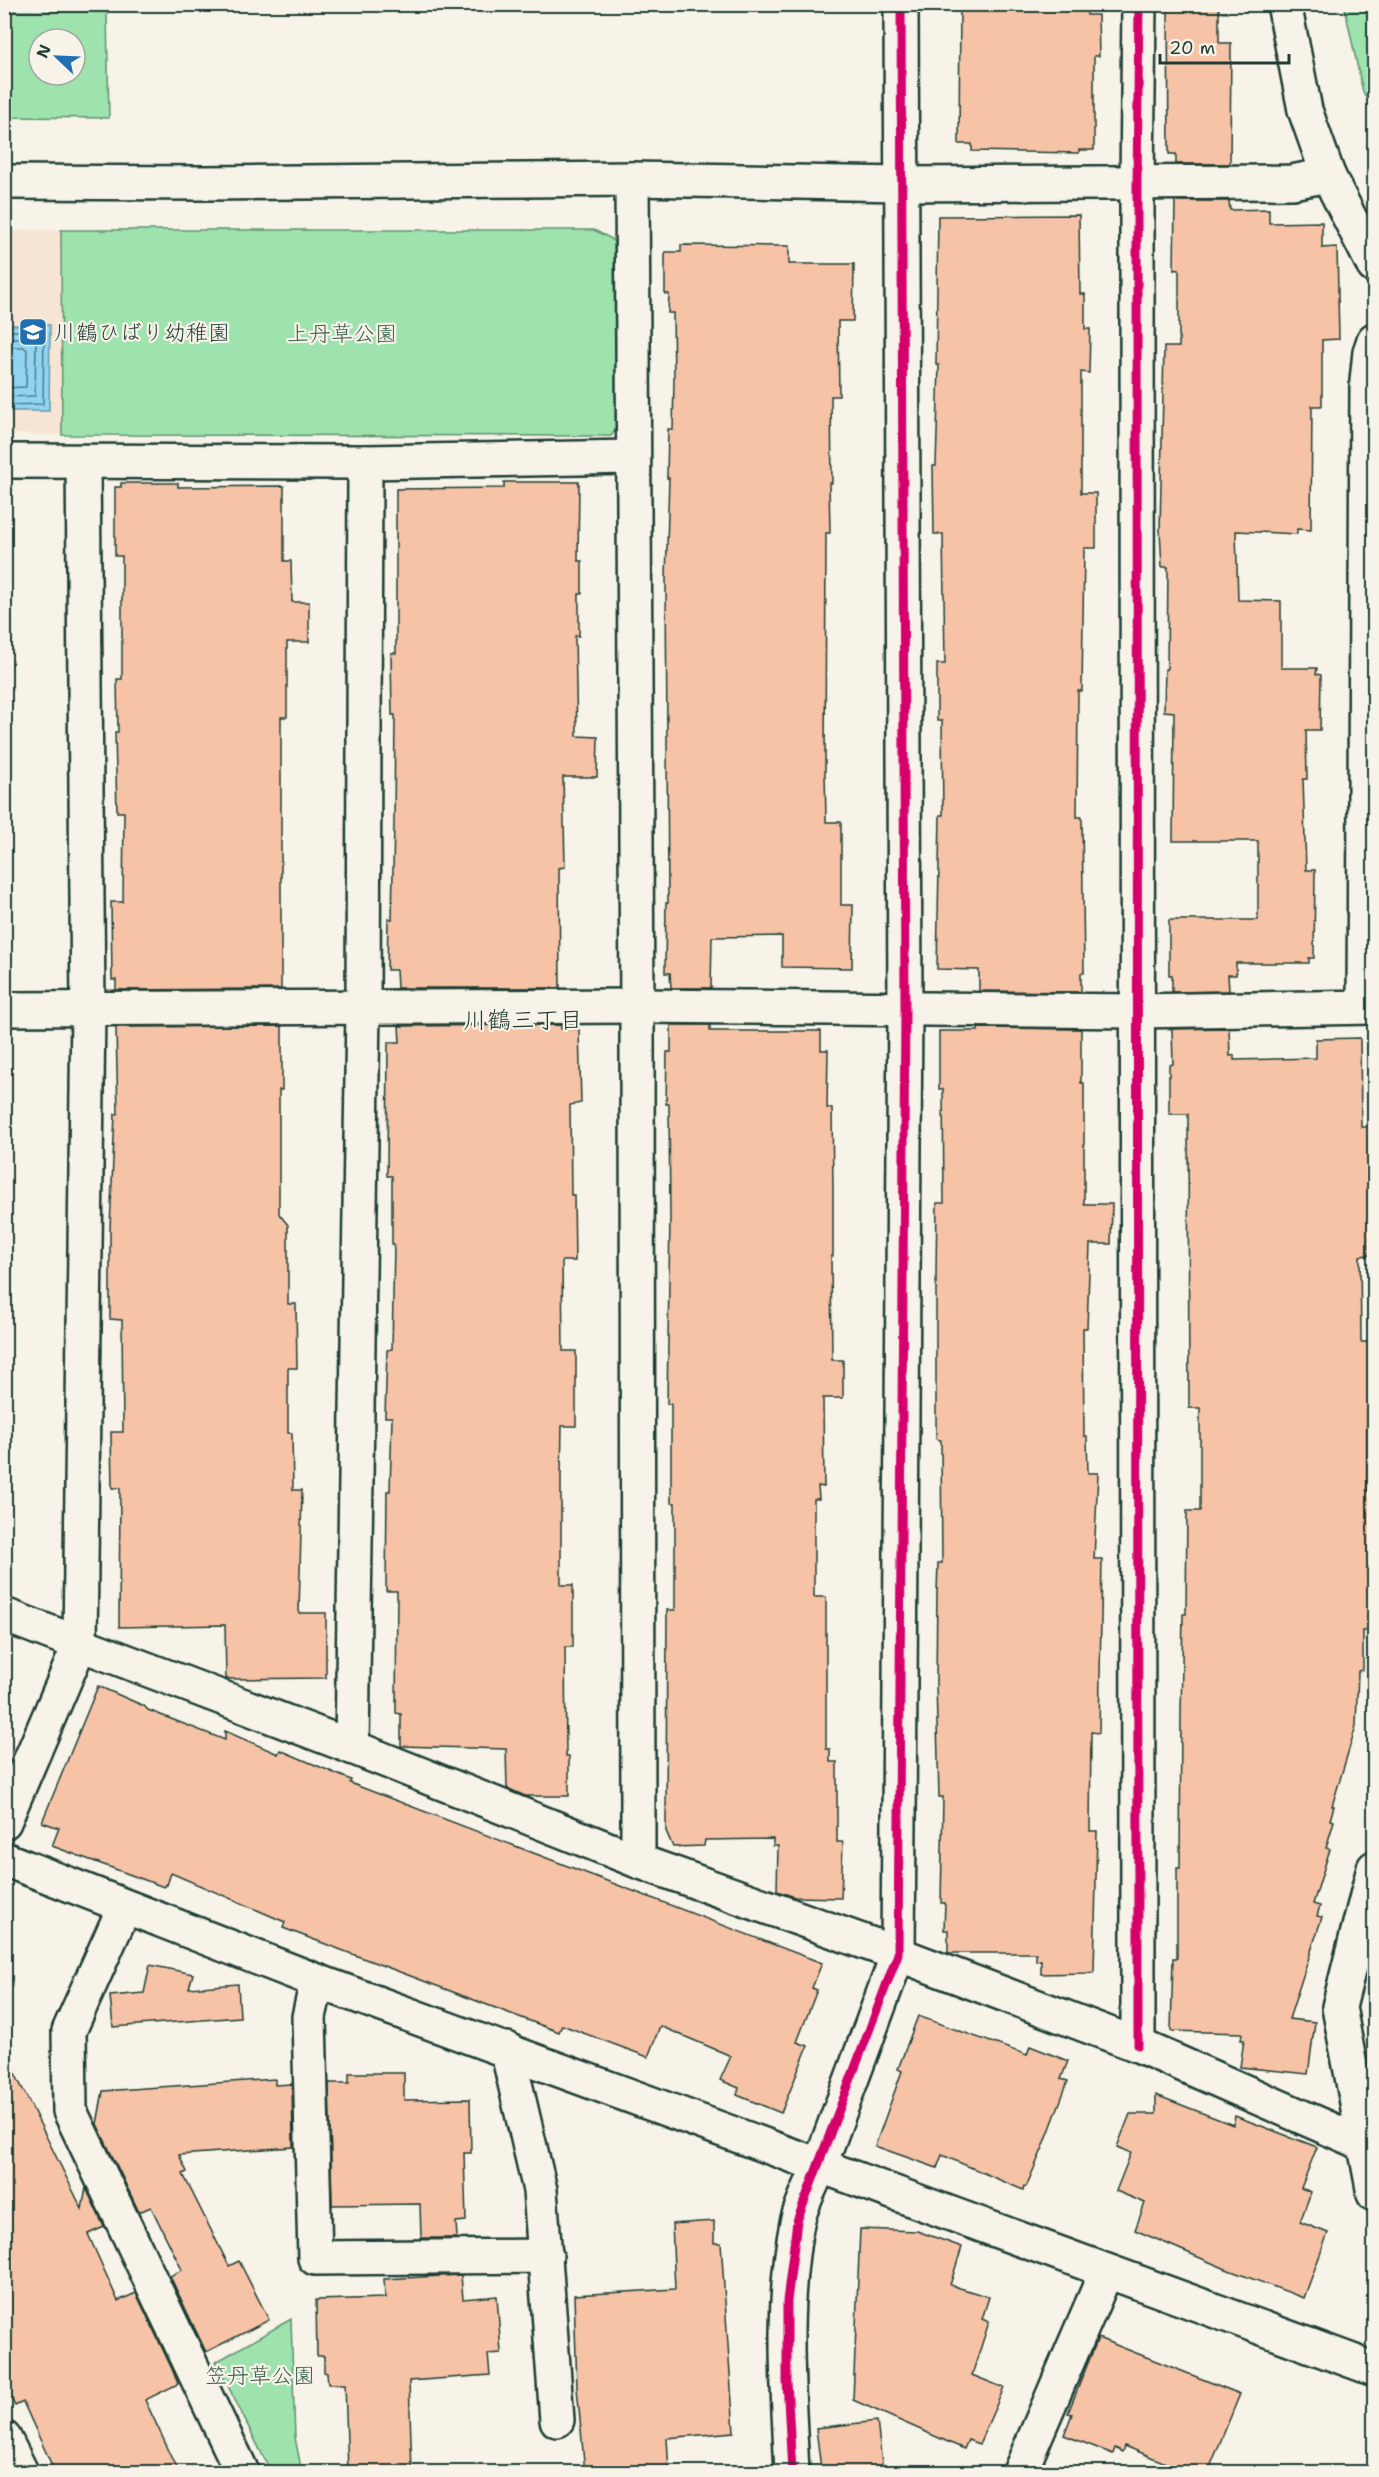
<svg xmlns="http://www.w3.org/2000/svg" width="1379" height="2477" font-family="'Shantell Sans','Klee One',sans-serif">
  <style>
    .built { fill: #f7e5d4 }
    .green { fill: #9ee2ad; stroke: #5e9070; stroke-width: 1.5; fill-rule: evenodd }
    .water { fill: #91d4f2; stroke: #6398a6; stroke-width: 1.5 }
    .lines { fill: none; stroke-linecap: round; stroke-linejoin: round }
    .shore { stroke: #4d7980; stroke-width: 1.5 }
    .building { fill: #f6c3a6; stroke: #1f3d34; stroke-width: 1.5 }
    .street-casing { stroke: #1f3d34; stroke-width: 38 }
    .secondary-casing { stroke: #1f3d34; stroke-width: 38 }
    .street { stroke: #f7f3e8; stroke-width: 33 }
    .secondary { stroke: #f7f3e8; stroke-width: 33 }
    .cycleway-casing { stroke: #f7f3e8; stroke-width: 13 }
    .cycleway { stroke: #d6006c; stroke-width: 9 }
    .labels { text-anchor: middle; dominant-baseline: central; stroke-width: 4.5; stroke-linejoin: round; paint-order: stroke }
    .poi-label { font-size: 22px; fill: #1f3d34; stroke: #f7f3e8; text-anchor: start }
    .park-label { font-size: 22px; fill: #385e4c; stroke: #f7f3e8 }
    .neighbourhood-label { font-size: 24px; fill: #1f3d34; stroke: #f7f3e8 }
  </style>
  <rect width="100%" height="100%" fill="#f7f3e8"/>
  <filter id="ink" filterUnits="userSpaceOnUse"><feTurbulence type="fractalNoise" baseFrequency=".0167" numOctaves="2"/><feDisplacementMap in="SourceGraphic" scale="12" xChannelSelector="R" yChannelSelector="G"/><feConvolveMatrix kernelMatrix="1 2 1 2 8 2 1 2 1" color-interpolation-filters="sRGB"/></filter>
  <g filter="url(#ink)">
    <polygon class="built" points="5,230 61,230 62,435 5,434"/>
    <g class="green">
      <polygon points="1344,5 1374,5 1374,111 1363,92"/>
      <path d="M5,11L107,12L109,118L5,117ZM39,39H75V75H39Z"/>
      <polygon points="61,230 594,230 612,239 621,253 622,421 611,436 62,435"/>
      <polygon points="291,2319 295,2438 302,2472 271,2472 216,2362"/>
    </g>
    <polygon class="water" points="5,325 50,325 49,411 5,411"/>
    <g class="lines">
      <g class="shore">
        <polyline points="4,331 41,331 44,334 43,404 4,405"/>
        <polyline points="4,338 33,338 36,342 35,396 4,397"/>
        <polyline points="4,347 24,347 27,350 26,387 4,388"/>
      </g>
    </g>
    <g class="building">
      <polygon points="960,4 1086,4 1087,15 1098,15 1099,56 1094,56 1094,150 1079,150 1079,153 972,151 972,144 959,144"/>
      <polygon points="1168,4 1219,4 1219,43 1231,43 1230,164 1176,164 1176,154 1169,154"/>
      <polygon points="1175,201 1229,201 1230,210 1269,209 1269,223 1322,222 1322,248 1337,247 1339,339 1322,340 1322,406 1312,406 1311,530 1297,529 1297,534 1236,531 1238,600 1281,601 1281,668 1317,668 1316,674 1321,675 1320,730 1306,730 1307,779 1303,779 1306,870 1315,870 1314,958 1309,958 1309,963 1236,963 1236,975 1228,975 1229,991 1172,992 1172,975 1169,975 1169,920 1258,920 1258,841 1173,841 1174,712 1164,711 1165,669 1167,669 1168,567 1162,567 1160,530 1164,347 1179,347 1179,269 1174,270"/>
      <polygon points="1079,215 1080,294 1085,294 1085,329 1090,329 1089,373 1081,372 1081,493 1096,493 1096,548 1084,548 1082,691 1078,691 1077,817 1082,817 1084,973 1081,973 1081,992 979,991 979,970 937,969 940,815 943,815 942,721 937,721 937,664 945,664 943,534 934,534 933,466 936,466 939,365 936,365 938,216"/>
      <polygon points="681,245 789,246 789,264 854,264 853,321 838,321 839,396 831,396 832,483 829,483 830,533 826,533 825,771 826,822 841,822 841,905 853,905 852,968 782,967 782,936 712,937 711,988 671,988 670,973 665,973 666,903 668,903 666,579 669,478 667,478 668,429 673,429 674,380 673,313 668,313 669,294 665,294 665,252 681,252"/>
      <polygon points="504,482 579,482 578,561 582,561 582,594 579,594 579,636 575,636 577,736 598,737 597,777 563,777 565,867 559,868 560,988 397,988 396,970 387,970 388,919 392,919 394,823 395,715 392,715 391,653 396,653 396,489 504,488"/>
      <polygon points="121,483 178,483 178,487 284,486 284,561 291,561 292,602 309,602 309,642 287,642 287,717 281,717 281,989 116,990 116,980 112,980 111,902 123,902 124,812 117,812 115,732 118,732 117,679 122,679 122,556 115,556 115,487 121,487"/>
      <polygon points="561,1025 561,1029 579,1029 581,1103 570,1105 571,1195 574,1195 575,1261 562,1261 563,1351 576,1351 576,1426 562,1426 561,1476 561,1585 573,1585 573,1647 565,1647 566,1756 569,1756 569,1796 525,1796 507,1788 506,1749 401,1746 401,1714 396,1713 397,1591 386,1591 387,1491 390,1491 392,1417 385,1417 387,1350 392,1349 394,1244 392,1244 392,1176 387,1176 388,1042 400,1042 399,1026"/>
      <polygon points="671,1025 710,1025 710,1031 821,1031 821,1050 828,1050 827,1108 832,1108 833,1188 833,1256 831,1256 832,1360 843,1360 843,1398 823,1398 824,1487 818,1486 819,1499 814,1499 814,1597 826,1597 826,1749 830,1749 830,1762 837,1762 837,1842 843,1842 841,1898 795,1897 777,1891 778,1846 773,1846 773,1839 705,1840 704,1846 673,1847 666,1831 667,1610 675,1610 675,1503 671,1503 671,1404 667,1404 670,1218 669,1104 666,1104 667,1052 671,1052"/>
      <polygon points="282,1026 282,1090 279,1090 279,1214 288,1225 288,1304 296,1304 297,1368 288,1368 288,1433 292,1433 293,1490 302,1490 299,1613 326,1613 326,1678 226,1679 225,1625 119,1627 120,1488 112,1488 111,1432 123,1432 122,1320 110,1319 110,1228 115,1114 118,1114 116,1027"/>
      <polygon points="978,1028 1081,1029 1081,1083 1084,1083 1084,1204 1112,1204 1111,1244 1090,1244 1087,1328 1083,1328 1084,1436 1087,1436 1088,1473 1098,1473 1094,1559 1102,1559 1099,1733 1091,1732 1090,1831 1097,1831 1094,1972 1087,1973 1041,1974 1041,1960 1036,1961 1036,1953 948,1953 948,1930 944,1930 945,1903 941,1903 943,1797 939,1797 936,1684 937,1592 938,1563 942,1563 941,1440 936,1439 936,1272 937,1203 944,1203 943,1089 939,1089 939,1031 978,1031"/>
      <polygon points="1229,1028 1230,1056 1234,1055 1234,1060 1316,1058 1316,1039 1360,1038 1361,1127 1374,1127 1374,1237 1370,1237 1370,1255 1360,1256 1361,1342 1374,1342 1374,1410 1367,1410 1367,1491 1374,1491 1374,1543 1372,1543 1372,1550 1369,1550 1369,1631 1363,1631 1363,1670 1358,1671 1356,1726 1332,1806 1334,1806 1330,1820 1334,1821 1326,1848 1330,1849 1313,1904 1320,1906 1317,1916 1322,1917 1289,2019 1315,2022 1308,2074 1240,2067 1244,2040 1241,2040 1242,2033 1171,2031 1173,1958 1177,1958 1177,1868 1180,1868 1181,1713 1183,1614 1186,1614 1187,1511 1200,1511 1200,1408 1189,1408 1188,1114 1169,1114 1169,1065 1173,1064 1172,1029"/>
      <polygon points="98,1686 144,1706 148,1710 225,1740 225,1731 278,1754 280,1750 351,1780 350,1783 822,1963 812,1988 817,1990 797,2042 808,2046 781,2113 737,2095 739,2088 720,2080 731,2056 660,2026 648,2057 562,2025 559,2032 283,1928 285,1922 171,1873 167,1885 165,1884 164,1887 52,1846 59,1828 42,1822"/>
      <polygon points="150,1965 193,1974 189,1988 238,1984 240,2017 113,2027 110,1996 144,1993"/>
      <polygon points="918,2016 1027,2055 1030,2046 1068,2061 1061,2079 1068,2081 1044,2145 1026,2187 1024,2186 1023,2190 942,2155 937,2168 875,2146 902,2071 898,2069"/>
      <polygon points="4,2051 82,2209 86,2188 104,2227 88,2234 118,2301 136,2293 172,2369 178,2384 145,2400 179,2472 55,2472 23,2402 15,2406 4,2383"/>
      <polygon points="349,2073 404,2073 404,2100 470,2099 471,2153 464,2153 466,2221 456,2222 457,2238 421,2238 420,2204 332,2205 329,2083 349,2083"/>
      <polygon points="275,2079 275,2085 292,2084 293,2147 179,2155 187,2172 183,2174 229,2266 239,2261 269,2320 206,2352 170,2276 182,2270 151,2207 139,2212 97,2124 103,2091"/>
      <polygon points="1156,2095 1233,2125 1235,2116 1317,2147 1301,2188 1311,2192 1300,2222 1328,2233 1304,2298 1226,2269 1135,2230 1145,2203 1116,2191 1131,2153 1117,2147 1130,2114 1156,2114"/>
      <polygon points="714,2221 714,2243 721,2243 734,2432 667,2438 669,2472 585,2472 577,2388 574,2295 675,2289 672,2224"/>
      <polygon points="860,2229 917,2231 962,2247 950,2285 989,2297 982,2319 989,2322 972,2375 1004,2388 979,2444 968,2440 964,2449 853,2400"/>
      <polygon points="461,2275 463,2299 497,2296 501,2353 488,2354 490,2375 409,2381 412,2472 348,2472 345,2384 328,2384 327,2373 324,2372 324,2356 317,2356 316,2300 385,2298 384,2279"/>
      <polygon points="1098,2338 1240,2394 1208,2472 1187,2472 1125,2446 1123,2452 1115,2448 1113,2454 1064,2435 1072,2414 1068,2413"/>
      <polygon points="877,2421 883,2472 834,2472 834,2468 821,2469 816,2428"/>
    </g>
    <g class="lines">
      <g class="street-casing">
        <g id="street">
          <polyline points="1284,4 1305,110 1328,175 1374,266"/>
          <polyline points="632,179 637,1006 638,1861"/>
          <polyline points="901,184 1292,182 1328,175"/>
          <polyline points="4,461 365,462 632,457"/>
          <polyline points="1364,1006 1367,381 1370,352 1374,340"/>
          <polyline points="4,1009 637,1006 1137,1011 1374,1007"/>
          <polyline points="4,1615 352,1747 638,1861 898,1954 1138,2045 1364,2144"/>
          <polyline points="352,1747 363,1008 365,462"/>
          <polyline points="4,1822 80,1644 88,1009 83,462"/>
          <polyline points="1374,1868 1339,2007 1374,2194"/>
          <polyline points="124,1908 69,2031 70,2111 242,2472"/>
          <polyline points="317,1981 309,2017 315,2258 546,2256"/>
          <polyline points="1138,2045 1137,184 1139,4"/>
          <polyline points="507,2049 540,2190 557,2420"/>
          <polyline points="4,2438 21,2472"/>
          <path d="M792,2472C788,2389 781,2305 797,2223C801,2204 812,2185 819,2167"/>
          <polyline points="1020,2472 1106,2272"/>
        </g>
      </g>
      <g class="secondary-casing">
        <g id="secondary">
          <polyline points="4,182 203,183 632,179 901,184"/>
          <polyline points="4,1859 317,1981 1374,2369"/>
          <polyline points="819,2167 898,1954 905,1009 901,4"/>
        </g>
      </g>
      <use href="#street" class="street"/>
      <use href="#secondary" class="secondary"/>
      <g class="cycleway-casing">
        <g id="cycleway">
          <polyline points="1138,2045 1137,184 1139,4"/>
          <polyline points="792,2472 787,2381 787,2301 797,2221 898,1954 905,1009 901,4"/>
        </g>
      </g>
      <use href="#cycleway" class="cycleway"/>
    </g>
  </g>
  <defs>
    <g id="school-square" transform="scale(1.5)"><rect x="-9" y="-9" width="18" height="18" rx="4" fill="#1f6fb2" stroke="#f7f3e8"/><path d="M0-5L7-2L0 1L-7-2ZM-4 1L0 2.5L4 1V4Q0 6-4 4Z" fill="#fff"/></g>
  </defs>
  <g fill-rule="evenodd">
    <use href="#school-square" x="33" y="332"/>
  </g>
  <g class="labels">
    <g class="poi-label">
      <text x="54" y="332">川鶴ひばり幼稚園</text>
    </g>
    <g class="park-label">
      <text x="342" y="333">上丹草公園</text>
      <text x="260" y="2375">笠丹草公園</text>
    </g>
    <g class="neighbourhood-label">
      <text x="523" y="1020">川鶴三丁目</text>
    </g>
  </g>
  <rect width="1379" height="2477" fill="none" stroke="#f7f3e8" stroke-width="24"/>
  <rect x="12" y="12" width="1355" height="2453" fill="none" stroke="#1f3d34" stroke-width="2" filter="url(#ink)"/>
  <g transform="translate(57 57) rotate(293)"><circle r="28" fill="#f7f3e8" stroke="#a1aaa0" stroke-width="1.5"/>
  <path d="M0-4.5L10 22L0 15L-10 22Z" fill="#1f6fb2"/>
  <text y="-9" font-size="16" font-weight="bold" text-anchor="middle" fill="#1f3d34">N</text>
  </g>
  <path d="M1160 54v9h129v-9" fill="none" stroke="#1f3d34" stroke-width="3"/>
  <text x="1169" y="54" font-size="18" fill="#1f3d34" stroke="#f7f3e8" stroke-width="4.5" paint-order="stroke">20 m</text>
</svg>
